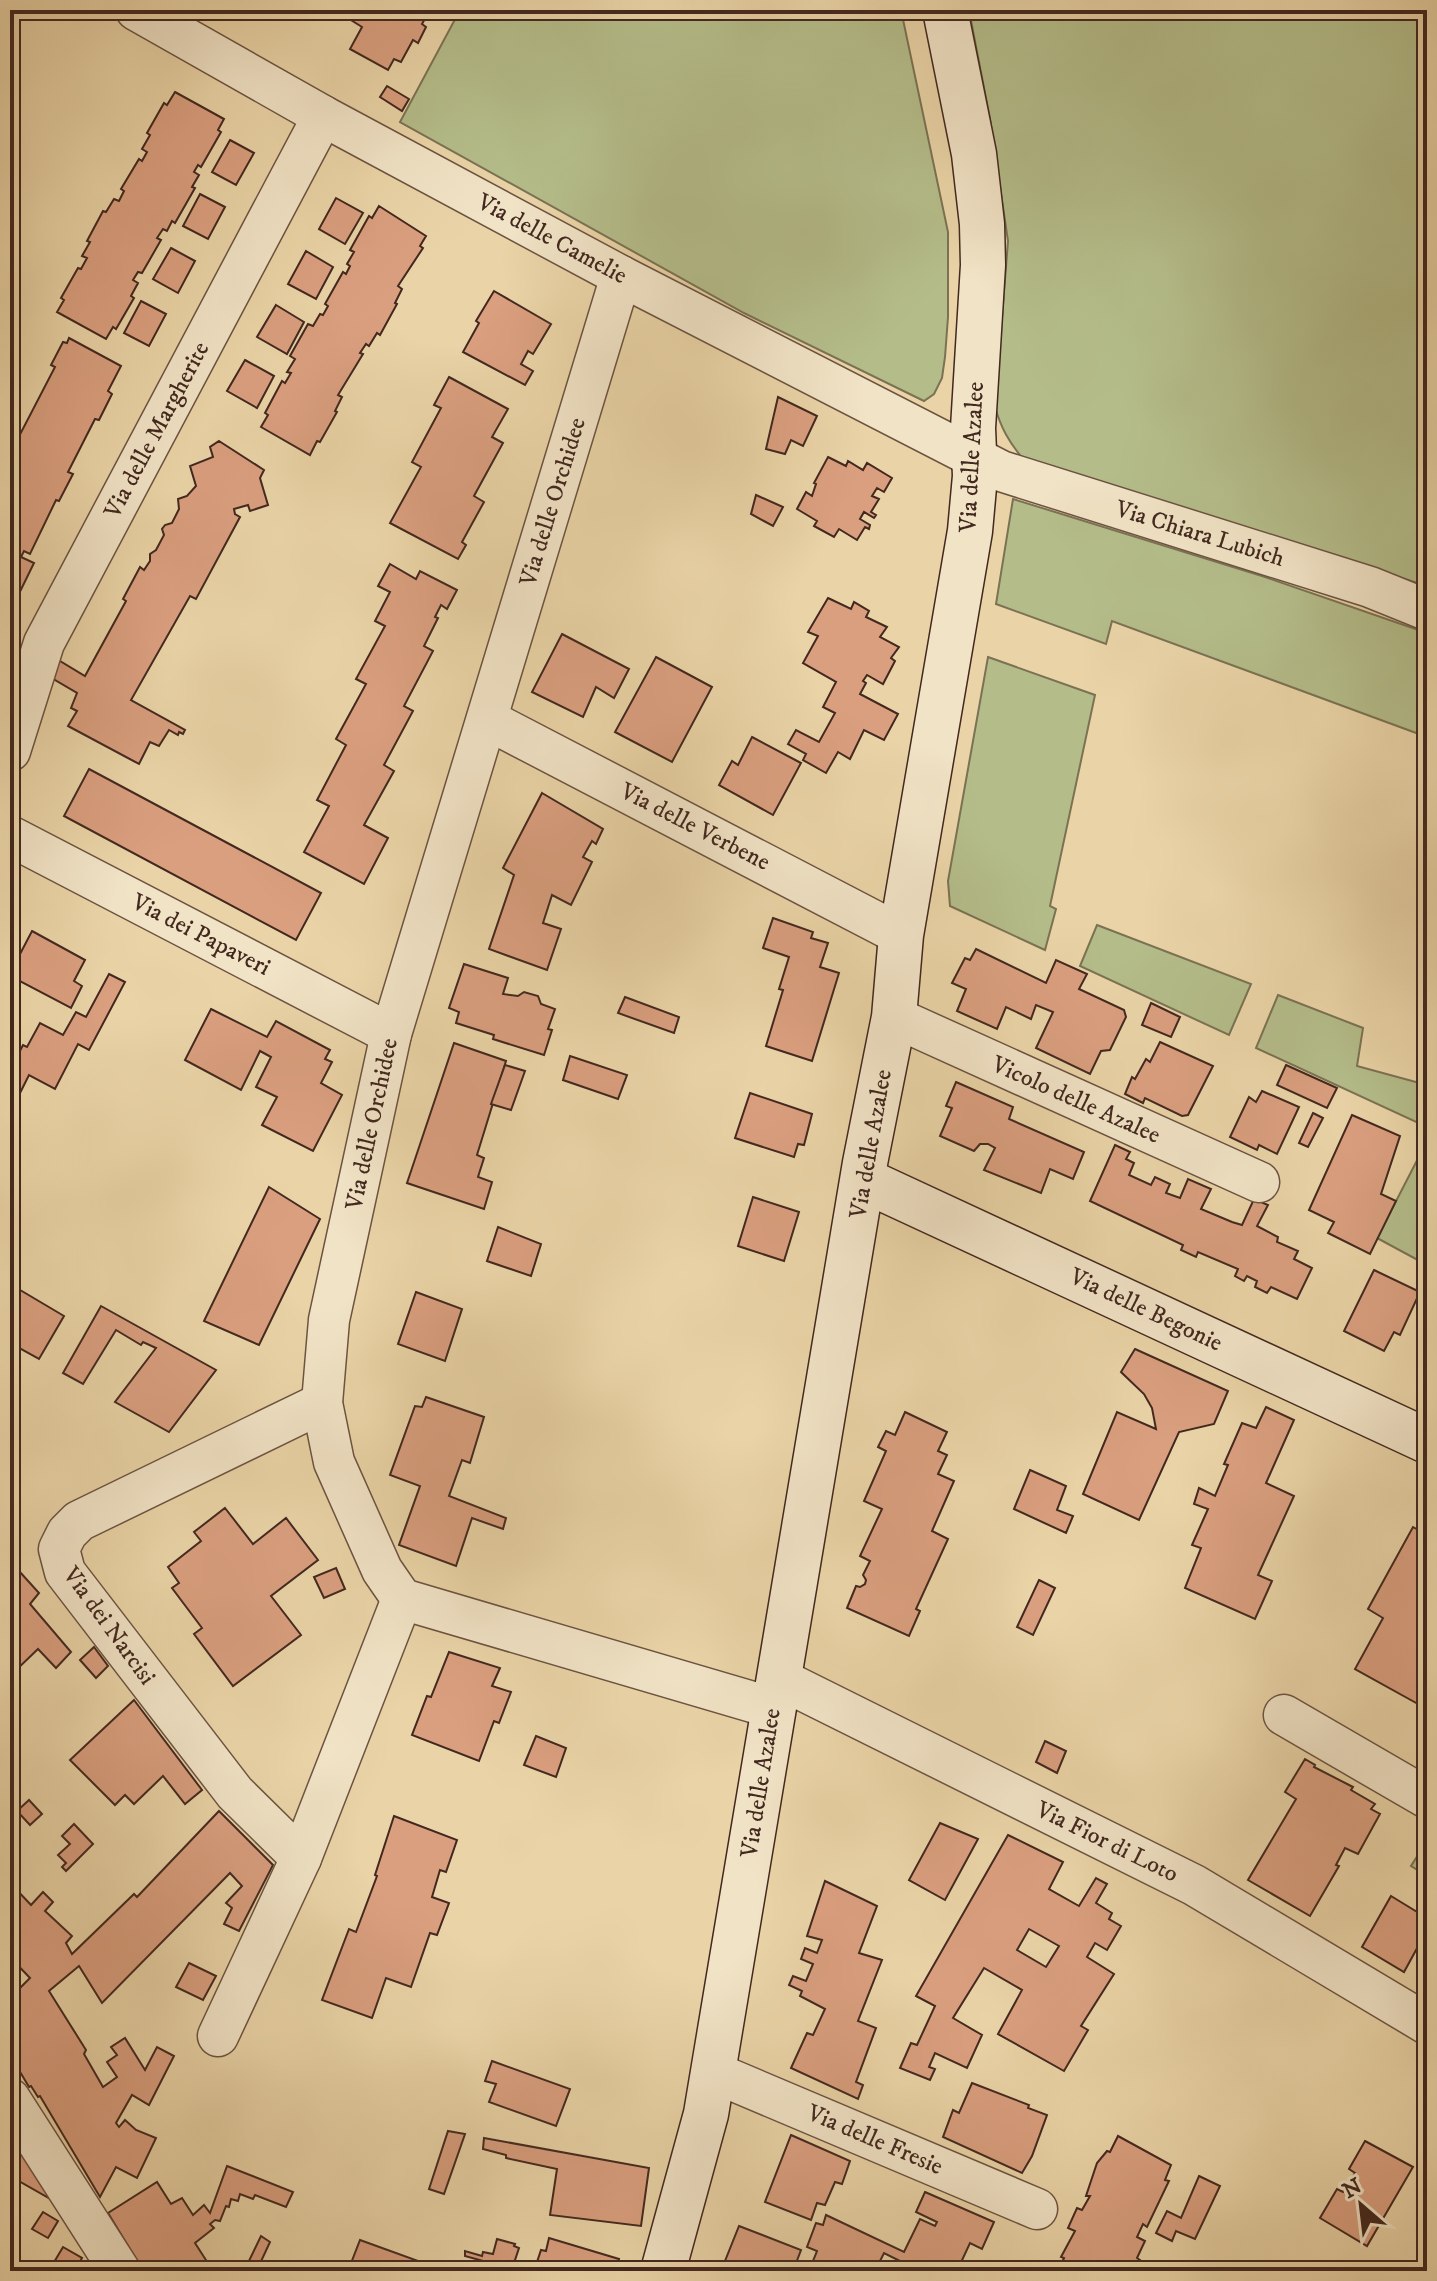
<svg xmlns="http://www.w3.org/2000/svg" width="1437" height="2281" font-family="'IM FELL DW Pica',serif">
  <style>
    .green { fill: #b4bd8a; stroke: #7b7254; stroke-width: 2 }
    .building { fill: #da9f7f; stroke: #42281f; stroke-width: 2; fill-rule: evenodd }
    .lines { fill: none; stroke-linecap: round; stroke-linejoin: round }
    .street-casing { stroke: #6c5341; stroke-width: 43 }
    .secondary-casing { stroke: #42281f; stroke-width: 47 }
    .street { stroke: #f1e3c6; stroke-width: 40 }
    .secondary { stroke: #f1e3c6; stroke-width: 44 }
    .labels { text-anchor: middle; dominant-baseline: central; stroke-width: 6; stroke-linejoin: round; paint-order: stroke }
    .street-label { font-size: 24px; fill: #42281f; stroke: #f1e3c6 }
  </style>
  <rect width="100%" height="100%" fill="#ead4a7"/>
  <filter id="stains"><feTurbulence type="fractalNoise" baseFrequency=".0025" numOctaves="4"/><feColorMatrix values="0 0 0 0 .2 0 0 0 0 .09 0 0 0 0 .02 0 0 0 .5 -.17"/></filter>
  <radialGradient id="worn" r=".72"><stop offset=".6" stop-color="#630" stop-opacity="0"/><stop offset="1" stop-color="#630" stop-opacity=".3"/></radialGradient>
  <g class="green">
    <polygon points="460,10 901,10 948,232 948,317 945,357 942,378 934,394 924,401 744,313 400,122"/>
    <path d="M969,10H1427V586L1023,459C1009,442 1001,428 995,407L1008,241L990,119Z"/>
    <polygon points="1013,499 1262,576 1427,633 1427,737 1112,621 1106,644 996,604"/>
    <polygon points="988,657 1095,695 1050,906 1056,909 1045,950 950,906 948,881"/>
    <polygon points="1097,925 1251,984 1229,1035 1080,966"/>
    <polygon points="1278,995 1363,1028 1357,1066 1427,1085 1427,1127 1256,1048"/>
    <polygon points="1427,1141 1427,1265 1377,1238"/>
    <polygon points="1427,1841 1427,1876 1411,1866"/>
  </g>
  <g class="building">
    <polygon points="335,10 430,10 422,24 426,27 418,43 413,40 401,62 394,59 388,70 350,49 362,27"/>
    <polygon points="387,86 409,99 402,111 380,97"/>
    <polygon points="175,92 224,119 218,130 221,132 201,167 198,165 194,172 199,175 192,187 195,188 175,223 172,221 167,231 163,229 157,238 161,240 142,273 138,272 133,280 138,283 131,296 134,298 116,329 113,327 106,339 57,312 64,300 61,298 78,268 81,269 87,258 82,256 90,242 87,241 103,211 106,212 114,199 119,201 124,191 121,189 139,159 142,161 147,152 142,149 150,135 147,133 164,103 167,105"/>
    <polygon points="230,140 254,153 236,185 212,172"/>
    <polygon points="200,194 225,207 208,239 183,226"/>
    <polygon points="336,198 363,213 345,244 319,229"/>
    <polygon points="379,206 426,236 420,246 423,248 398,286 402,289 395,303 397,304 380,335 377,333 369,346 366,344 360,353 363,354 338,395 342,397 335,411 337,412 320,442 317,441 310,455 261,427 268,415 265,413 282,381 285,383 291,373 287,372 295,359 290,356 308,324 313,326 320,314 323,315 328,306 325,304 343,272 346,274 350,266 347,264 354,252 350,250 369,216 372,218"/>
    <polygon points="171,248 195,261 178,293 153,279"/>
    <polygon points="306,251 333,267 316,299 288,284"/>
    <polygon points="494,291 551,324 533,354 528,351 521,364 533,371 525,385 463,352 479,323 476,321"/>
    <polygon points="141,301 166,314 149,346 124,333"/>
    <polygon points="276,305 304,322 287,354 257,337"/>
    <polygon points="69,338 121,366 108,391 112,394 99,420 95,419 68,472 73,474 59,501 56,500 30,554 24,551 21,557 34,563 12,608 10,464 18,448 14,446 55,367 51,365 63,342 67,343"/>
    <polygon points="245,360 274,376 257,408 227,391"/>
    <polygon points="449,377 508,409 492,437 503,443 474,496 484,502 462,542 466,545 458,559 390,523 421,467 412,462 441,408 434,405"/>
    <polygon points="778,397 817,416 803,446 791,440 785,454 766,449"/>
    <polygon points="219,441 264,470 260,478 268,505 250,511 248,505 234,509 235,514 240,517 196,599 190,596 131,700 185,730 183,734 179,732 178,735 169,730 159,746 150,742 139,764 68,726 77,711 71,708 77,693 50,677 55,658 85,676 126,601 123,599 140,567 144,570 150,561 150,554 156,550 164,535 162,529 165,525 172,523 179,509 178,499 187,496 196,486 190,466 213,457 210,447"/>
    <polygon points="828,457 846,466 848,461 863,470 867,463 892,478 884,492 877,488 872,496 879,499 871,512 876,515 874,518 864,512 860,519 870,525 869,529 865,527 857,540 839,529 834,537 814,526 817,521 797,509 806,492 812,496 816,484 814,483"/>
    <polygon points="756,495 783,507 773,526 751,514"/>
    <polygon points="390,564 416,579 420,571 457,590 447,609 441,605 435,617 438,618 424,646 433,651 404,706 413,711 384,765 394,771 364,825 388,838 364,884 304,852 329,806 317,800 346,745 336,739 366,684 356,679 385,626 375,621 390,592 378,586"/>
    <polygon points="828,598 851,609 854,602 869,611 866,617 887,627 880,637 899,647 891,658 895,661 883,684 867,675 863,681 866,683 860,694 898,714 884,740 864,730 850,759 838,752 826,773 803,760 806,754 788,744 796,730 819,742 835,713 823,707 836,682 803,663 818,636 808,632"/>
    <polygon points="562,634 629,669 614,698 596,687 583,717 532,692"/>
    <polygon points="656,657 712,687 672,762 615,732"/>
    <polygon points="752,737 801,763 773,815 719,785 732,761 738,765"/>
    <polygon points="89,769 321,893 296,940 64,816"/>
    <polygon points="542,793 603,829 596,844 592,841 583,857 592,862 571,905 552,895 543,923 561,929 547,970 489,949 514,875 503,868"/>
    <polygon points="773,918 813,932 811,938 828,943 820,967 839,973 812,1061 766,1046 783,990 779,989 789,957 763,948"/>
    <polygon points="32,931 85,960 74,981 82,986 71,1008 10,976 10,948 20,954"/>
    <polygon points="976,949 1046,983 1056,960 1087,974 1079,989 1124,1010 1126,1017 1110,1050 1101,1051 1090,1074 1036,1048 1053,1012 1036,1005 1031,1019 1006,1007 997,1029 957,1011 966,989 952,983 965,958 970,960"/>
    <polygon points="464,964 508,978 503,994 518,996 524,992 538,996 541,1004 555,1009 548,1029 552,1030 544,1055 493,1039 494,1035 456,1023 459,1012 449,1008"/>
    <polygon points="109,974 125,982 89,1050 78,1044 55,1089 29,1075 15,1103 13,1101 10,1107 10,1064 12,1066 23,1045 27,1047 40,1023 63,1035 76,1012 86,1017"/>
    <polygon points="625,997 679,1017 674,1033 618,1013"/>
    <polygon points="1151,1003 1180,1017 1171,1037 1142,1025"/>
    <polygon points="211,1009 267,1037 276,1021 330,1050 325,1059 332,1062 321,1083 342,1095 313,1151 262,1125 277,1097 256,1087 271,1057 260,1051 241,1090 185,1060"/>
    <polygon points="1160,1042 1213,1066 1188,1115 1182,1116 1145,1098 1143,1103 1125,1094 1132,1077 1135,1079 1146,1059 1150,1062"/>
    <polygon points="454,1043 506,1061 477,1155 484,1158 478,1177 492,1182 484,1209 407,1183"/>
    <polygon points="570,1056 627,1075 618,1099 563,1080"/>
    <polygon points="505,1065 525,1071 511,1110 491,1104"/>
    <polygon points="1286,1065 1337,1088 1327,1108 1277,1085"/>
    <polygon points="956,1082 1013,1107 1009,1119 1084,1152 1073,1179 1050,1169 1041,1193 984,1170 995,1148 988,1144 980,1144 974,1151 940,1136 952,1108 946,1106"/>
    <polygon points="1262,1091 1299,1107 1277,1154 1259,1145 1257,1150 1230,1137 1249,1097 1256,1102"/>
    <polygon points="750,1093 812,1114 804,1145 798,1144 794,1157 735,1138"/>
    <polygon points="1313,1113 1323,1118 1308,1147 1299,1143"/>
    <polygon points="1352,1115 1400,1136 1381,1194 1396,1201 1370,1254 1328,1233 1334,1222 1309,1210"/>
    <polygon points="1115,1145 1130,1152 1126,1159 1134,1163 1129,1175 1151,1185 1155,1177 1170,1184 1166,1193 1180,1198 1188,1179 1211,1189 1201,1209 1232,1222 1242,1225 1254,1199 1268,1205 1257,1226 1278,1237 1277,1242 1298,1251 1294,1259 1312,1268 1297,1299 1271,1287 1267,1293 1255,1287 1257,1281 1247,1276 1244,1281 1235,1276 1238,1269 1198,1252 1196,1257 1181,1250 1183,1245 1090,1201"/>
    <polygon points="269,1187 320,1219 259,1345 204,1321"/>
    <polygon points="753,1197 799,1212 784,1261 738,1246"/>
    <polygon points="498,1227 541,1244 531,1276 487,1261"/>
    <polygon points="1374,1270 1420,1292 1400,1335 1394,1332 1384,1351 1344,1331"/>
    <polygon points="10,1284 64,1316 39,1359 10,1343"/>
    <polygon points="416,1292 462,1309 445,1361 398,1344"/>
    <polygon points="101,1306 216,1370 169,1432 115,1402 156,1348 143,1342 141,1345 116,1330 83,1384 63,1373"/>
    <polygon points="1135,1349 1228,1391 1214,1424 1179,1432 1139,1520 1083,1494 1117,1412 1156,1429 1152,1408 1144,1394 1121,1372"/>
    <polygon points="426,1397 484,1417 470,1463 462,1460 449,1496 506,1518 503,1529 472,1518 456,1566 399,1545 420,1486 390,1475 415,1406 422,1407"/>
    <polygon points="1266,1407 1294,1420 1266,1483 1294,1496 1258,1575 1272,1581 1255,1619 1185,1588 1201,1548 1192,1545 1208,1509 1194,1504 1199,1488 1215,1496 1228,1465 1224,1464 1242,1423 1256,1428"/>
    <polygon points="905,1412 947,1432 938,1451 947,1455 938,1474 954,1481 932,1531 948,1539 916,1609 920,1611 909,1636 847,1608 856,1586 860,1587 865,1584 866,1580 863,1575 870,1561 860,1556 882,1509 864,1501 886,1451 878,1447 886,1431 895,1435"/>
    <polygon points="1030,1470 1066,1486 1057,1510 1073,1516 1066,1533 1014,1509"/>
    <polygon points="225,1508 253,1544 286,1518 318,1560 271,1596 301,1635 233,1686 194,1634 202,1628 172,1588 179,1583 168,1567 201,1541 194,1532"/>
    <polygon points="1413,1527 1427,1535 1427,1689 1418,1704 1355,1669 1383,1618 1368,1609"/>
    <polygon points="10,1561 39,1593 30,1604 71,1652 56,1668 38,1649 10,1676"/>
    <polygon points="336,1568 345,1589 324,1598 314,1577"/>
    <polygon points="1039,1580 1055,1588 1033,1635 1017,1627"/>
    <polygon points="94,1647 108,1666 96,1678 80,1660"/>
    <polygon points="449,1652 500,1668 492,1686 511,1692 499,1723 494,1721 479,1761 412,1735 427,1696 431,1697"/>
    <polygon points="134,1700 202,1790 185,1804 163,1776 134,1804 125,1795 115,1805 70,1760"/>
    <polygon points="536,1736 566,1748 556,1777 524,1765"/>
    <polygon points="1045,1741 1066,1751 1057,1773 1036,1762"/>
    <polygon points="1305,1759 1315,1765 1314,1767 1353,1787 1351,1790 1375,1804 1371,1809 1380,1814 1358,1854 1345,1848 1336,1865 1339,1866 1310,1916 1248,1880 1296,1799 1285,1792"/>
    <polygon points="29,1800 42,1814 30,1825 17,1811"/>
    <polygon points="219,1811 273,1865 239,1931 224,1924 232,1908 226,1903 242,1886 230,1873 102,2003 79,1966 49,1991 86,2050 84,2054 103,2087 117,2077 107,2062 117,2055 111,2047 125,2038 145,2070 157,2047 174,2056 149,2105 132,2095 116,2123 119,2127 125,2120 136,2130 156,2138 137,2178 116,2167 100,2197 40,2096 38,2097 31,2086 29,2087 10,2055 10,1998 30,1978 10,1957 10,1891 14,1887 31,1905 43,1892 53,1902 45,1911 72,1936 66,1943 72,1954 134,1894 137,1897"/>
    <polygon points="394,1816 457,1840 446,1872 440,1870 432,1897 449,1903 437,1935 430,1933 411,1987 386,1978 372,2018 322,2000 349,1929 356,1932 377,1876 375,1875"/>
    <polygon points="940,1823 978,1839 945,1900 909,1880"/>
    <polygon points="74,1824 93,1844 66,1871 62,1867 66,1863 58,1855 70,1844 62,1836"/>
    <path d="M1008,1835L1063,1862L1049,1889L1079,1906L1096,1878L1107,1884L1096,1903L1112,1913L1109,1919L1121,1926L1107,1950L1095,1943L1087,1957L1114,1974L1081,2026L1088,2030L1064,2071L998,2034L1022,1990L984,1968L953,2018L982,2035L967,2068L935,2053L929,2067L935,2069L930,2080L900,2068L911,2043L917,2045L935,2006L916,1996ZM1029,1929L1059,1946L1046,1967L1017,1950Z"/>
    <polygon points="825,1881 877,1906 859,1953 882,1960 858,2021 876,2028 856,2082 863,2085 858,2099 791,2068 807,2033 813,2035 825,2009 800,1996 802,1991 789,1985 793,1976 806,1981 813,1964 801,1959 805,1948 817,1953 822,1940 807,1936"/>
    <polygon points="1391,1896 1427,1918 1427,1930 1404,1972 1362,1947"/>
    <polygon points="189,1963 216,1976 203,2000 176,1987"/>
    <polygon points="492,2061 570,2089 556,2126 489,2102 496,2084 485,2081"/>
    <polygon points="972,2083 1029,2105 1028,2108 1047,2115 1032,2156 1022,2173 943,2137 953,2110 959,2113"/>
    <polygon points="448,2131 465,2134 444,2194 429,2189"/>
    <polygon points="791,2135 850,2161 842,2184 835,2182 825,2205 817,2203 811,2220 765,2202"/>
    <polygon points="1118,2136 1171,2165 1165,2180 1169,2181 1147,2227 1143,2224 1137,2237 1145,2241 1137,2258 1140,2260 1135,2271 1120,2264 1117,2271 1058,2271 1064,2258 1061,2257 1075,2231 1068,2228 1077,2208 1082,2210 1090,2196 1086,2196 1097,2163 1107,2151 1110,2152"/>
    <polygon points="484,2138 649,2168 641,2226 550,2215 557,2169 506,2158 506,2155 483,2149"/>
    <polygon points="1365,2141 1413,2167 1367,2246 1320,2218 1337,2189 1343,2192 1355,2173 1349,2169"/>
    <polygon points="24,2150 54,2201 10,2176 10,2165 14,2167"/>
    <polygon points="227,2166 293,2192 286,2207 255,2195 253,2199 240,2194 238,2201 231,2199 229,2207 226,2206 220,2221 215,2220 210,2224 214,2228 195,2243 213,2271 147,2271 142,2262 139,2264 108,2213 157,2182 171,2204 182,2198 193,2215 204,2205 210,2213"/>
    <polygon points="1199,2176 1220,2186 1195,2239 1176,2231 1172,2241 1156,2233 1167,2211 1181,2218"/>
    <polygon points="925,2192 994,2222 982,2249 970,2243 957,2271 896,2271 900,2261 884,2253 875,2271 851,2264 848,2271 824,2271 811,2266 817,2251 807,2247 816,2223 823,2225 826,2215 904,2252 920,2219 935,2226 937,2222 916,2212"/>
    <polygon points="43,2212 58,2221 48,2238 32,2229"/>
    <polygon points="739,2226 801,2250 793,2271 721,2271"/>
    <polygon points="261,2236 270,2242 257,2270 247,2265"/>
    <polygon points="549,2238 619,2259 616,2271 534,2271 541,2250 546,2251"/>
    <polygon points="497,2239 515,2244 514,2246 519,2248 512,2269 465,2256 465,2251 482,2256 483,2252 493,2254"/>
    <polygon points="360,2240 421,2262 417,2271 348,2271"/>
    <polygon points="63,2247 82,2258 75,2271 50,2269"/>
  </g>
  <g class="lines">
    <g class="street-casing">
      <g id="street">
        <polyline points="136,10 323,116 621,276 1001,471 1370,587 1427,610"/>
        <polyline points="621,276 391,1034 329,1320 322,1403 334,1462 382,1570 402,1599 773,1708"/>
        <polyline points="488,720 901,935"/>
        <polyline points="10,751 44,643 323,116"/>
        <polyline points="10,836 391,1034"/>
        <polyline points="894,1017 1259,1182"/>
        <polyline points="778,1678 1194,1885 1427,2024"/>
        <polyline points="1284,1715 1427,1798"/>
        <polyline points="301,1858 235,1793 65,1572 59,1549 67,1533 79,1521 322,1403"/>
        <polyline points="218,2036 301,1858 402,1599"/>
        <polyline points="713,2072 1037,2209"/>
        <polyline points="10,2099 120,2271"/>
      </g>
    </g>
    <g class="secondary-casing">
      <g id="secondary">
        <polyline points="864,1180 1427,1441"/>
        <polyline points="663,2271 706,2114 865,1163 894,1017 901,935 970,531 975,476 973,428 983,265 982,224 974,154 945,10"/>
      </g>
    </g>
    <use href="#street" class="street"/>
    <use href="#secondary" class="secondary"/>
  </g>
  <g class="labels">
    <g class="street-label">
      <text transform="translate(552 239) rotate(28)">Via delle Camelie</text>
      <text transform="translate(157 430) rotate(-62)">Via delle Margherite</text>
      <text transform="translate(972 457) rotate(-87)">Via delle Azalee</text>
      <text transform="translate(553 502) rotate(-73)">Via delle Orchidee</text>
      <text transform="translate(1200 534) rotate(17)">Via Chiara Lubich</text>
      <text transform="translate(695 827) rotate(27)">Via delle Verbene</text>
      <text transform="translate(201 935) rotate(27)">Via dei Papaveri</text>
      <text transform="translate(1076 1100) rotate(24)">Vicolo delle Azalee</text>
      <text transform="translate(372 1124) rotate(-78)">Via delle Orchidee</text>
      <text transform="translate(871 1144) rotate(-80)">Via delle Azalee</text>
      <text transform="translate(1146 1310) rotate(25)">Via delle Begonie</text>
      <text transform="translate(109 1626) rotate(54)">Via dei Narcisi</text>
      <text transform="translate(761 1783) rotate(-81)">Via delle Azalee</text>
      <text transform="translate(1107 1842) rotate(26)">Via Fior di Loto</text>
      <text transform="translate(875 2140) rotate(23)">Via delle Fresie</text>
    </g>
  </g>
  <rect width="1437" height="2281" fill="none" stroke="#ead4a7" stroke-width="40"/>
  <rect x="12" y="12" width="1413" height="2257" fill="none" stroke="#42281f" stroke-width="4"/>
  <rect x="20" y="20" width="1397" height="2241" fill="none" stroke="#42281f" stroke-width="2"/>
  <g transform="translate(1361 2205) rotate(332)" stroke="#f1e3c6" stroke-width="6" paint-order="stroke">
  <path d="M0-6L14 30L0 20L-14 30Z" fill="#42281f"/>
  <text y="-12" font-size="22" font-weight="bold" text-anchor="middle" fill="#42281f">N</text>
  </g>
  <rect width="100%" height="100%" filter="url(#stains)"/>
  <rect width="100%" height="100%" fill="url(#worn)"/>
</svg>
